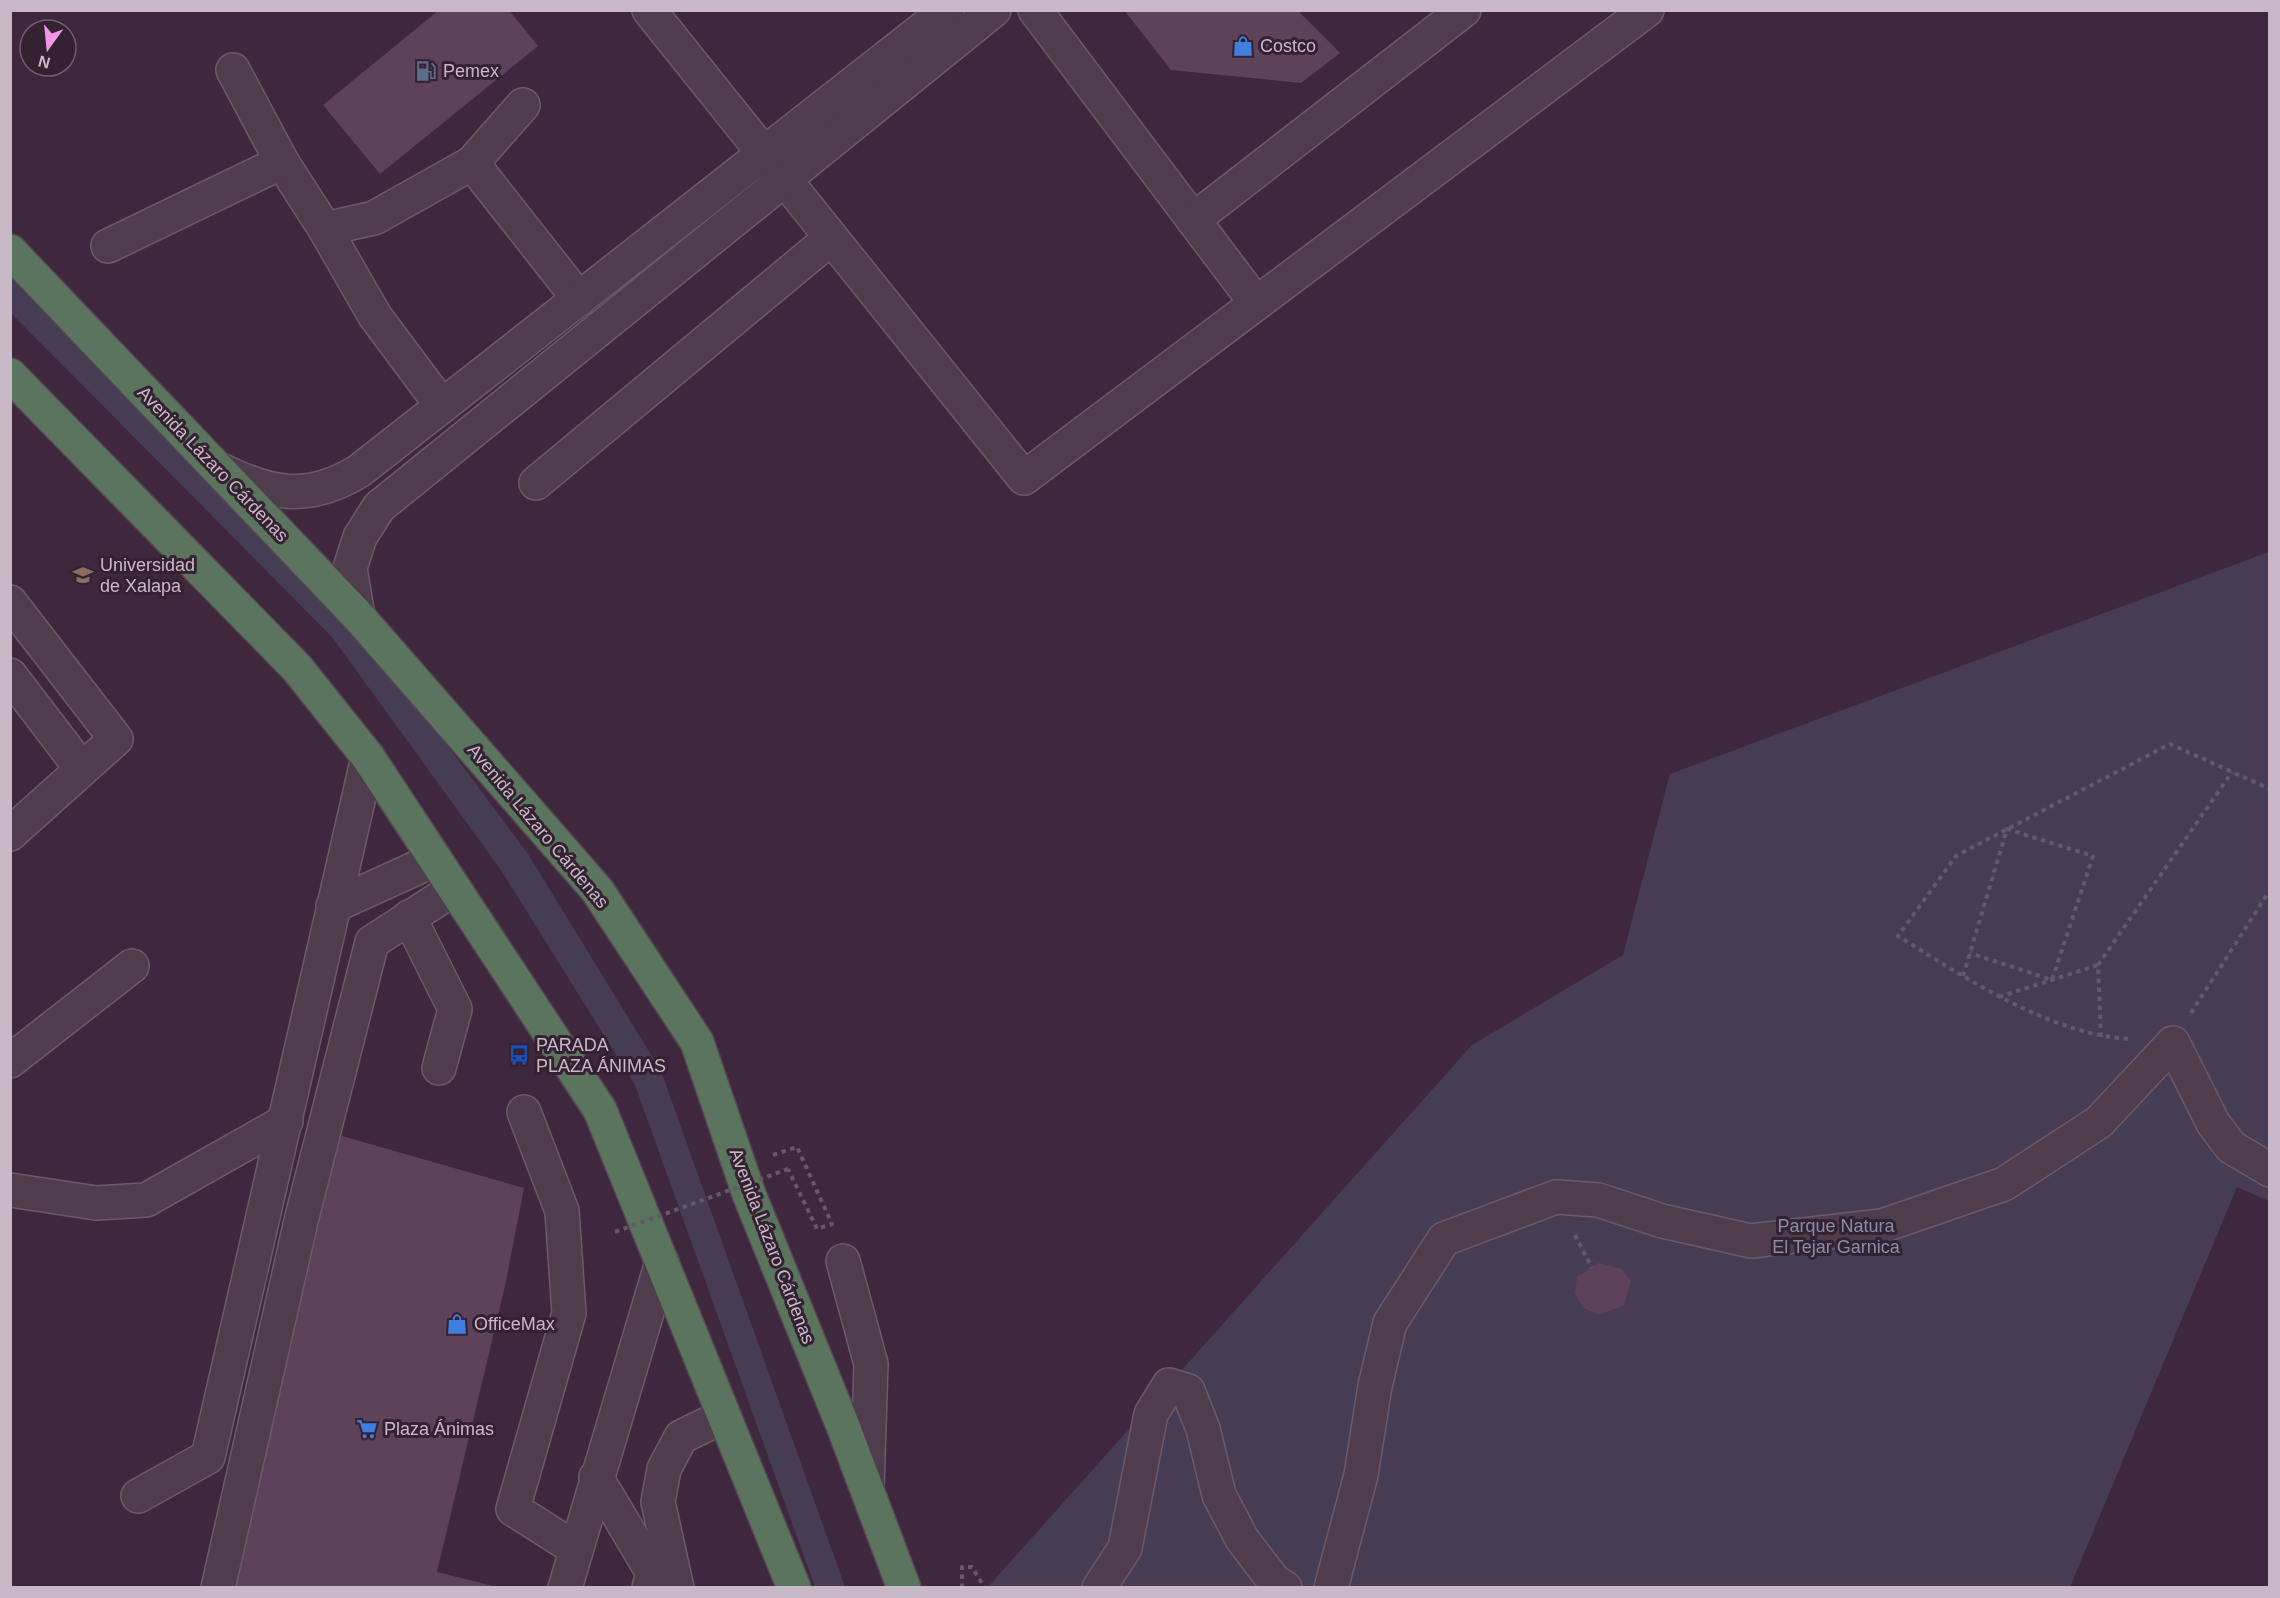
<svg xmlns="http://www.w3.org/2000/svg" width="2280" height="1598" font-family="Arial,sans-serif">
  <style>
    .green { fill: #463d55 }
    .building { fill: #5d425a }
    .lines { fill: none; stroke-linecap: round; stroke-linejoin: round }
    .minor-casing { stroke: #6c5a6a; stroke-width: 36 }
    .highway-casing { stroke: #564454; stroke-width: 36 }
    .path { stroke: #66586c; stroke-width: 4; stroke-dasharray: 4.5 4.5; stroke-linecap: butt }
    .minor { stroke: #4f3c4d; stroke-width: 33 }
    .highway { stroke: #5a745d; stroke-width: 33 }
    .path-bridge { stroke: #66586c; stroke-width: 4; stroke-dasharray: 4.5 4.5; stroke-linecap: butt }
    .labels { text-anchor: middle; dominant-baseline: central; stroke-width: 6; stroke-linejoin: round; paint-order: stroke }
    .poi-label { font-size: 18px; fill: #c9b9c7; stroke: #342132; text-anchor: start }
    .street-label { font-size: 18px; fill: #c9b9c7; stroke: #342132 }
    .park-label { font-size: 18px; fill: #878fa7; stroke: #342132 }
  </style>
  <rect width="100%" height="100%" fill="#3f283d"/>
  <g class="green">
    <polygon points="10,268 356,623 528,854 661,1071 845,1587 815,1587 635,1085 501,870 332,637 11,313"/>
    <polygon points="2269,552 2269,1201 2237,1187 2070,1587 987,1588 1472,1045 1623,955 1670,774"/>
  </g>
  <g class="building">
    <polygon points="439,10 509,10 538,46 380,174 323,105"/>
    <polygon points="1124,10 1303,10 1300,13 1340,53 1301,83 1171,70"/>
    <polygon points="328,1132 524,1188 505,1286 437,1572 501,1588 228,1588"/>
    <polygon points="1599,1263 1622,1269 1631,1281 1624,1305 1599,1315 1583,1308 1575,1293 1577,1277"/>
  </g>
  <g class="lines">
    <g class="minor-casing">
      <g id="minor">
        <polyline points="649,10 1024,478 1647,10"/>
        <polyline points="1035,10 1256,303"/>
        <polyline points="233,70 282,162 325,229 375,316 442,406"/>
        <polyline points="472,163 579,299"/>
        <polyline points="1193,220 1464,10"/>
        <polyline points="325,229 374,218 472,163 523,105"/>
        <polyline points="108,246 282,162"/>
        <path d="M217,468C268,494 307,503 359,471L947,10"/>
        <polyline points="536,483 831,238"/>
        <polyline points="10,602 116,739 10,834"/>
        <polyline points="358,616 350,568 360,537 379,507 994,10"/>
        <polyline points="10,675 81,768"/>
        <polyline points="333,906 434,860"/>
        <polyline points="409,917 455,1009 439,1068"/>
        <polyline points="10,1061 132,966"/>
        <polyline points="524,1112 562,1211 569,1313 513,1509 576,1549"/>
        <polyline points="10,1190 96,1203 146,1200 286,1121"/>
        <polyline points="843,1261 871,1364 867,1488"/>
        <polyline points="596,1477 653,1573 649,1588"/>
        <polyline points="138,1496 208,1457 368,757"/>
        <polyline points="218,1588 301,1221 372,942 454,889"/>
        <polyline points="565,1588 662,1262"/>
        <polyline points="677,1588 658,1502 664,1469 681,1437 724,1416"/>
        <polyline points="1099,1588 1125,1548 1151,1414 1169,1385 1188,1391 1203,1429 1219,1495 1242,1539 1274,1581 1285,1588"/>
        <polyline points="1331,1588 1361,1475 1375,1386 1390,1323 1444,1239 1556,1197 1598,1200 1662,1221 1751,1241 1882,1226 2004,1184 2099,1122 2173,1043 2213,1123 2231,1147 2270,1170"/>
      </g>
    </g>
    <g class="highway-casing">
      <g id="highway">
        <polyline points="10,251 358,616 597,890 697,1042 749,1194 843,1426 904,1588"/>
        <polyline points="10,375 297,668 368,757 600,1110 794,1588"/>
      </g>
    </g>
    <g class="path">
      <polyline points="1963,976 2007,829 2093,856 2052,980 1970,953"/>
      <polyline points="1999,997 2098,965"/>
      <polyline points="2191,1013 2270,890"/>
      <polyline points="2101,1037 2098,965 2232,772"/>
      <path d="M2128,1039C2047,1033 1966,978 1898,936L1956,856L2170,744L2270,789"/>
      <polyline points="773,1155 797,1147 832,1224 817,1229 788,1169"/>
      <polyline points="1575,1235 1592,1268"/>
      <polyline points="962,1588 962,1567 972,1567 985,1588"/>
    </g>
    <use href="#minor" class="minor"/>
    <use href="#highway" class="highway"/>
    <polyline class="path-bridge" points="615,1232 788,1169"/>
  </g>
  <defs>
    <g id="shop-bare" transform="scale(1.62)"><path d="M-5-2.5h2.3a2.7 3.5 0 0 1 5.4 0H5L5.5 6h-11ZM-1.5-2.5h3a1.5 2.3 0 0 0-3 0Z" fill="#3f7fe0" stroke="#342132" stroke-width="2.5" paint-order="stroke"/></g>
    <g id="fuel-bare" transform="scale(1.62)"><path d="M-5.5-6h7V0h2V4h1.3V-2.5L3-4.5l.8-.8L6-3V5H2.5V1h-1V6h-7ZM-4.2-4.7v3.2H.2V-4.7Z" fill="#5c6f8a" stroke="#342132" stroke-width="2.5" paint-order="stroke"/></g>
    <g id="university-bare" transform="scale(1.62)"><path d="M0-5L7-2L0 1L-7-2ZM-4 1L0 2.5L4 1V4Q0 6-4 4Z" fill="#8d6e63" stroke="#342132" stroke-width="2.5" paint-order="stroke"/></g>
    <g id="bus-bare" transform="scale(1.62)"><path d="M-5-6H5V4H4V6H2V4H-2V6H-4V4H-5ZM-3.5-4V0h7V-4ZM-3.5 1.2v1.5H-2V1.2ZM2 1.2v1.5H3.5V1.2Z" fill="#1a4fb4" stroke="#342132" stroke-width="2.5" paint-order="stroke"/></g>
    <g id="supermarket-bare" transform="scale(1.62)"><path d="M-6-5.5h2.5l.6 2H6L4.5 2H-2.5L-4.4-4H-6ZM-1.5 3.2a1.3 1.3 0 1 0 .1 0ZM3 3.2a1.3 1.3 0 1 0 .1 0Z" fill="#3f7fe0" stroke="#342132" stroke-width="2.5" paint-order="stroke"/></g>
  </defs>
  <g fill-rule="evenodd">
    <use href="#shop-bare" x="1243" y="46"/>
    <use href="#fuel-bare" x="426" y="71"/>
    <use href="#university-bare" x="83" y="575"/>
    <use href="#bus-bare" x="519" y="1055"/>
    <use href="#shop-bare" x="457" y="1324"/>
    <use href="#supermarket-bare" x="367" y="1429"/>
  </g>
  <g class="labels">
    <g class="poi-label">
      <text x="1260" y="46">Costco</text>
      <text x="443" y="71">Pemex</text>
      <text x="100" y="565">Universidad<tspan x="100" dy="21">de Xalapa</tspan></text>
      <text x="536" y="1045">PARADA<tspan x="536" dy="21">PLAZA ÁNIMAS</tspan></text>
      <text x="474" y="1324">OfficeMax</text>
      <text x="384" y="1429">Plaza Ánimas</text>
    </g>
    <g class="street-label">
      <text transform="translate(213 464) rotate(46)">Avenida Lázaro Cárdenas</text>
      <text transform="translate(538 826) rotate(50)">Avenida Lázaro Cárdenas</text>
      <text transform="translate(772 1246) rotate(69)">Avenida Lázaro Cárdenas</text>
    </g>
    <g class="park-label">
      <text x="1836" y="1226">Parque Natura<tspan x="1836" dy="21">El Tejar Garnica</tspan></text>
    </g>
  </g>
  <rect width="2280" height="1598" fill="none" stroke="#c9b9c7" stroke-width="24"/>
  <g transform="translate(48 48) rotate(195)"><circle r="28" fill="#342132" stroke="#705e6e" stroke-width="1.5"/>
  <path d="M0-4.5L10 22L0 15L-10 22Z" fill="#f097e4"/>
  <text y="-9" font-size="16" font-weight="bold" text-anchor="middle" fill="#c9b9c7">N</text>
  </g>
</svg>
